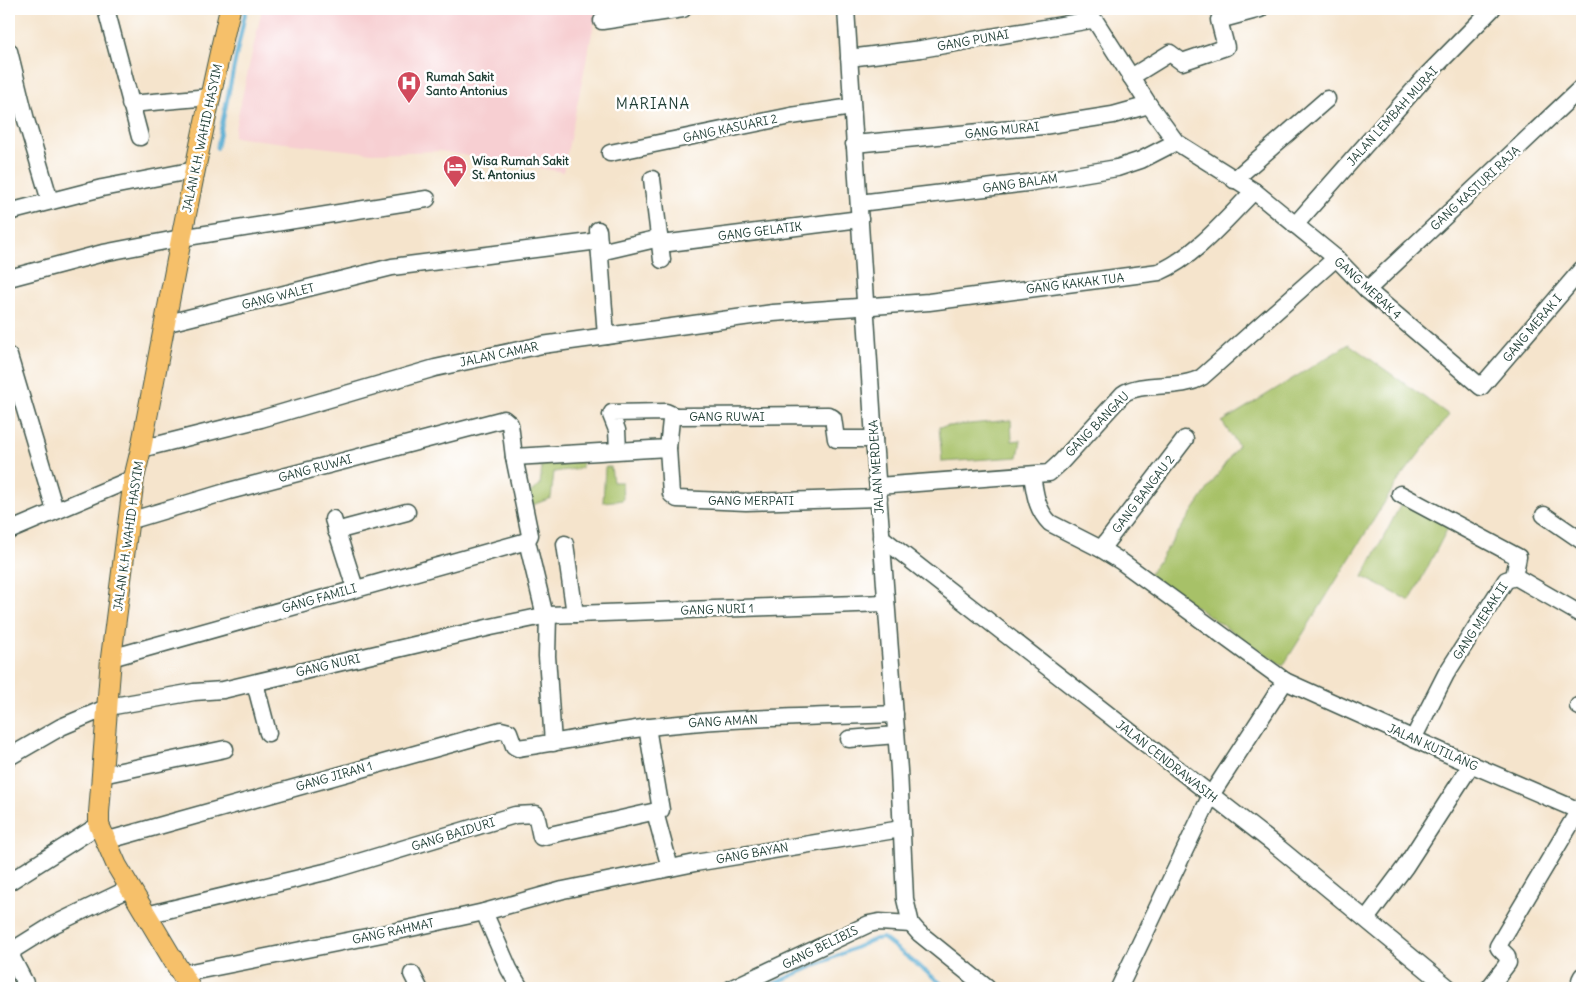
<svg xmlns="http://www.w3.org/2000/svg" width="1591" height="997" font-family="Delius,sans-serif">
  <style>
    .built { fill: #f7cfd2 }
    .green { fill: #a7c168; stroke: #637f4e }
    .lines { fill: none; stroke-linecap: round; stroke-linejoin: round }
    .stream { stroke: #54aad0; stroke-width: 4 }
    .minor-casing { stroke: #3f564b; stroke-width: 19 }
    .major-casing { stroke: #3f564b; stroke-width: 22 }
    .minor { stroke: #fff; stroke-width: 16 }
    .major { stroke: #f6c06b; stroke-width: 20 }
    .labels { text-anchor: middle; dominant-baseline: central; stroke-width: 5; stroke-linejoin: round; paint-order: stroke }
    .street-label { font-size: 12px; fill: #1f3d34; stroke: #fff }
    .poi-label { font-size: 12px; font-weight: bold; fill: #1f3d34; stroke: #fff; text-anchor: start }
    .quarter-label { font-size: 15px; letter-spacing: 1px; fill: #1f3d34; stroke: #fff }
  </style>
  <rect width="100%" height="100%" fill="#fff"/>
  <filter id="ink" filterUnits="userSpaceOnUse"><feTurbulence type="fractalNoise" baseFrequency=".02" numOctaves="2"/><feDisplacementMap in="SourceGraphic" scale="10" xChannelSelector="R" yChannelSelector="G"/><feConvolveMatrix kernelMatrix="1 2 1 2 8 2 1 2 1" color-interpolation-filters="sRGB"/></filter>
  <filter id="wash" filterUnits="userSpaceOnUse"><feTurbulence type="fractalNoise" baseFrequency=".0096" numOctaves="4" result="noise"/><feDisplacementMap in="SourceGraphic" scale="20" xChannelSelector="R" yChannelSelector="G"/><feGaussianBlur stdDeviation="1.12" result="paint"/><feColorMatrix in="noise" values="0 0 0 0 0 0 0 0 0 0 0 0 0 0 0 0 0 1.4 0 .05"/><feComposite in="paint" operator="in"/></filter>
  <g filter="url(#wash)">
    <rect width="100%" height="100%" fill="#f5e4cc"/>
    <polygon class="built" points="262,9 597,9 563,172 440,151 372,153 233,137"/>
    <g class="green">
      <polygon points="1349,344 1449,415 1396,484 1283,666 1149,575 1238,445 1222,422"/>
      <polygon points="1011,420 1012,441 1021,440 1018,457 942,462 939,427"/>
      <polygon points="582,456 582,468 554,472 551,498 530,506 528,494 540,485 542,467 529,465 529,461"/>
      <polygon points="605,467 611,467 613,482 622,482 623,500 603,502"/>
      <polygon points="1404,498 1451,522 1410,601 1363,577"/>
    </g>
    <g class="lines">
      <g class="stream">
        <polyline points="217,148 246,9"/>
        <polyline points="764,988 875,939 883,938 947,988"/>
      </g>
    </g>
  </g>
  <g filter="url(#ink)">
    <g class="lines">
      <g class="minor-casing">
        <g id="minor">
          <polyline points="106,9 140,137"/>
          <polyline points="846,9 874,439 899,770 905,899 911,924 919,933 987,988"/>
          <polyline points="602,21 683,9"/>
          <polyline points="9,51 26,120 50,201"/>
          <polyline points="849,58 921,49 1091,20 1096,22 1149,105 1176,142 1254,191 1336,258 1367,290 1481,387 1582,269"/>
          <polyline points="1131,77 1170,53 1182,62 1226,47 1219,20 1260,9"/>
          <polyline points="130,104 210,97"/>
          <polyline points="854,144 1043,126 1113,115 1149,105"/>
          <polyline points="610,153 791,116 852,107"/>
          <polyline points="652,179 662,260"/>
          <polyline points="1234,180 1327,99"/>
          <polyline points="859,203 1027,183 1117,168 1141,160 1176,142"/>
          <polyline points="9,212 102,188 195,170"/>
          <polyline points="1295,225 1427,75 1492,9"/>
          <polyline points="598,230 606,336"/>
          <polyline points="661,244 860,219"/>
          <polyline points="600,252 660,238"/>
          <polyline points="9,278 103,253 181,238 427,199"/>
          <polyline points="1367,290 1582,87"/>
          <polyline points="164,324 392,267 599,241"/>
          <polyline points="9,356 55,510"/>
          <polyline points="668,448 671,494 677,499 746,502 879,498"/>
          <path d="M141,449L261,419L435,368L542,345L773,313L929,302L1159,272C1195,257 1227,218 1254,191"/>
          <polyline points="618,450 617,430 611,415 612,413 666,412 675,416"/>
          <polyline points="514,457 668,448 671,420 675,416 828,415 833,418 836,439 874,439"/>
          <path d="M1032,475C1035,493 1036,509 1050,523L1101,549L1122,562L1285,681L1211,795L1119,988"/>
          <path d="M878,486L1049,473L1061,462L1123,394C1141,381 1181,390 1202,377L1336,258"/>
          <polyline points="1400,494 1518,557 1514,577"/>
          <polyline points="1544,515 1582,541"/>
          <polyline points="333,519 355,588"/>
          <polyline points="129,521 229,491 504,419 510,424 514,457 530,535 527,541 545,616"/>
          <polyline points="9,531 134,478"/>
          <polyline points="336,531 407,512"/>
          <polyline points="881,537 1279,848 1449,988"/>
          <polyline points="565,544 575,614"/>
          <polyline points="1101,549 1185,439"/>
          <polyline points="548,615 547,656 553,743"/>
          <polyline points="111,658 527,541"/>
          <polyline points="1285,681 1445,753 1582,812"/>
          <polyline points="255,683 268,733"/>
          <polyline points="1578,706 1582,708"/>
          <polyline points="849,739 896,735"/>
          <polyline points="1413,739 1446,674 1506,580 1516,577 1582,615"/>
          <polyline points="9,757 61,727 108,707 194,692 223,690 491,627 548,615 886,603"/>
          <polyline points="102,775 225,749"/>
          <polyline points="655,812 670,868"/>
          <path d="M105,841L501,730L509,732L514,746L518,748C568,741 617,730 668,725C743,717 819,717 895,714"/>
          <polyline points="9,882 99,825"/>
          <polyline points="484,912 509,969 520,988"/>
          <polyline points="146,915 329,871 515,815 536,814 541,837 661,810 647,727"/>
          <polyline points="1366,919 1405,867 1471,765"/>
          <polyline points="181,974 402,930 484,912 563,890 695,863 901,829"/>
          <polyline points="412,974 419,988"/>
          <polyline points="1580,980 1582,976"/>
          <polyline points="25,983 12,958 13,950 53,925 130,888"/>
          <polyline points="732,988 869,924 879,922 911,924"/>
          <polyline points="1489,988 1508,963 1507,956 1499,948 1498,946 1579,810"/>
        </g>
      </g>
      <g class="major-casing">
        <path id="major" d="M190,988L117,866L99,825V813L111,658L134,478L141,449C169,302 196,154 230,9"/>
      </g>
      <use href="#minor" class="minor"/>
      <use href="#major" class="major"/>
    </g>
  </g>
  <defs>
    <g id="hospital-pin" transform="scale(1.25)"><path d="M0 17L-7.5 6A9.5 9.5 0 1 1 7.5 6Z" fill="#d1495b" stroke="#fff"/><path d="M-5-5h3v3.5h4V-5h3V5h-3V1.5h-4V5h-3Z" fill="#fff"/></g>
    <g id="hotel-pin" transform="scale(1.25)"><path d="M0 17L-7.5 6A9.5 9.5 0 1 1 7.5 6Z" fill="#d1495b" stroke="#fff"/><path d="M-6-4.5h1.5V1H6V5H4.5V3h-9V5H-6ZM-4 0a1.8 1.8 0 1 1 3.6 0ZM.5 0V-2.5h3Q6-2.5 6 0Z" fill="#fff"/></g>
  </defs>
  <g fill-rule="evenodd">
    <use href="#hospital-pin" x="409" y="83"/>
    <use href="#hotel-pin" x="455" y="167"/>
  </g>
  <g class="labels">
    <g class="street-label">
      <text transform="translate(973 40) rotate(-10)">GANG PUNAI</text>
      <text transform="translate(1392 116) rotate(-48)">JALAN LEMBAH MURAI</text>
      <text transform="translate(730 128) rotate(-12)">GANG KASUARI 2</text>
      <text transform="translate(1002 130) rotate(-6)">GANG MURAI</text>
      <text transform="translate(202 138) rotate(-78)">JALAN K.H. WAHID HASYIM</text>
      <text transform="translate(1020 183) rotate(-8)">GANG BALAM</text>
      <text transform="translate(1475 188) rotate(-43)">GANG KASTURI RAJA</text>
      <text transform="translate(760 231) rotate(-7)">GANG GELATIK</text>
      <text transform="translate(1075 283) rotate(-7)">GANG KAKAK TUA</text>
      <text transform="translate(1368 288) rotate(42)">GANG MERAK 4</text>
      <text transform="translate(278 296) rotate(-14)">GANG WALET</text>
      <text transform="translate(1532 328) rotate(-50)">GANG MERAK I</text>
      <text transform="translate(499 354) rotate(-12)">JALAN CAMAR</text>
      <text x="727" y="416">GANG RUWAI</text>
      <text transform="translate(1097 424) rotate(-46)">GANG BANGAU</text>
      <text transform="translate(876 467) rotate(-94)">JALAN MERDEKA</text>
      <text transform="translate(315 468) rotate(-15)">GANG RUWAI</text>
      <text transform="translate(1143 494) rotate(-53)">GANG BANGAU 2</text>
      <text x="751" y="500">GANG MERPATI</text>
      <text transform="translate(128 536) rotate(-82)">JALAN K.H. WAHID HASYIM</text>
      <text transform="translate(319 598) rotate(-16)">GANG FAMILI</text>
      <text transform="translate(717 609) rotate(-2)">GANG NURI 1</text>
      <text transform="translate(1480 621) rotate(-57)">GANG MERAK II</text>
      <text transform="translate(328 665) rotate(-13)">GANG NURI</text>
      <text transform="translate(723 721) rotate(-3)">GANG AMAN</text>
      <text transform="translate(1433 747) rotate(24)">JALAN KUTILANG</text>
      <text transform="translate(1167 761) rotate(38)">JALAN CENDRAWASIH</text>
      <text transform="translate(334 776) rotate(-16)">GANG JIRAN 1</text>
      <text transform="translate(453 834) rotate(-17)">GANG BAIDURI</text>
      <text transform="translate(752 853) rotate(-10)">GANG BAYAN</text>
      <text transform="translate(393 931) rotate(-12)">GANG RAHMAT</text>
      <text transform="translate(820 947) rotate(-26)">GANG BELIBIS</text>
    </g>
    <g class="poi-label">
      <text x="426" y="76">Rumah Sakit<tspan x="426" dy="14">Santo Antonius</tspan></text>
      <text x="472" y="160">Wisa Rumah Sakit<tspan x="472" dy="14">St. Antonius</tspan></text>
    </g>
    <g class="quarter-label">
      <text x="653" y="103">MARIANA</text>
    </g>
  </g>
  <rect width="1591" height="997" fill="none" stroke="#fff" stroke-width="30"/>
</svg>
